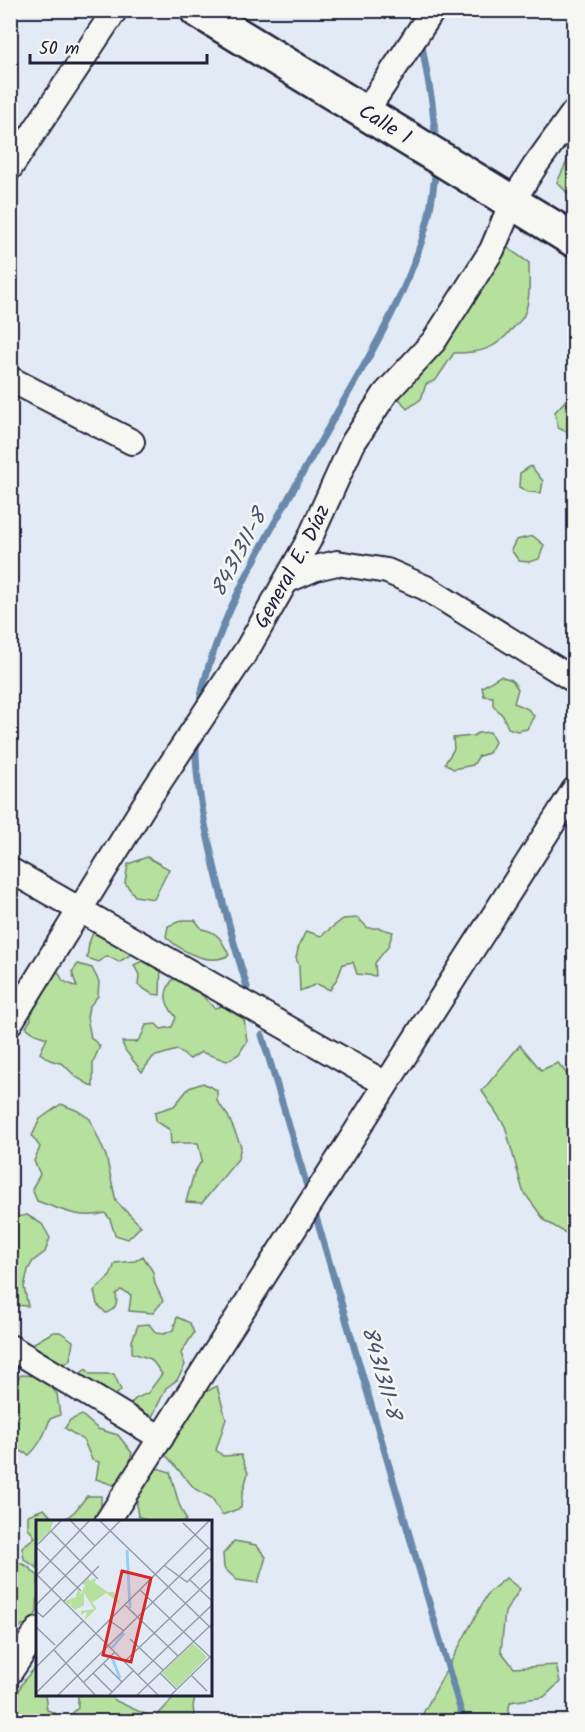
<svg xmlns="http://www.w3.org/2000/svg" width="585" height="1732" font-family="Kalam,sans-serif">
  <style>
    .green { fill: #b6e09d; stroke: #6c816c; stroke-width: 1.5 }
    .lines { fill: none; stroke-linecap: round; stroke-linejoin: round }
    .stream { stroke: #6889ab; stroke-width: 7 }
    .street-casing { stroke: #22223b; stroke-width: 28 }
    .secondary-casing { stroke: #22223b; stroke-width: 38 }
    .street { stroke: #f6f6f2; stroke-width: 24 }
    .secondary { stroke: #f6f6f2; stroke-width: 33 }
    .labels { text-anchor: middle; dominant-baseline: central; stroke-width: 5; stroke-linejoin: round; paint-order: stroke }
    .street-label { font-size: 21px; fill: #22223b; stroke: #f6f6f2 }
    .water-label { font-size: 22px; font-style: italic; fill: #455673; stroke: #f6f6f2 }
    .inset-river { fill: none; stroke: #97cef6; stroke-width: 3 }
    .inset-road { fill: none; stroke: #959bab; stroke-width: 1.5 }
    .view { fill: #d62828; fill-opacity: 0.15; stroke: #d62828; stroke-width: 3 }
    .inset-edge { fill: none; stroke: #22223b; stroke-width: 3 }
  </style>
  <rect width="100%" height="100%" fill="#e2ebf5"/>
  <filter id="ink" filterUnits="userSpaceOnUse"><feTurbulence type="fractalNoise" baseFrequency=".0167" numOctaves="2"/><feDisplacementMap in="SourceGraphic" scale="12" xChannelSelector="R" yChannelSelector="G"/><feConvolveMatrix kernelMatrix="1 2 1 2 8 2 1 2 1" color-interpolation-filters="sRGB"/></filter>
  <g filter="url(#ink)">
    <g class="green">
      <polygon points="574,147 574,200 557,182"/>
      <path d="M505,246L529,263C529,280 531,299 524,315C522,320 516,325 512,329C495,350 480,353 454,353L436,380L426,384L421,399L407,409L398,397V388Z"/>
      <polygon points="574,391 574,435 558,428 555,412"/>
      <polygon points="531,466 543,481 541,493 528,492 519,487 520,473"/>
      <polygon points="533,536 544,545 539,559 529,562 519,561 511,550 516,540"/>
      <polygon points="500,676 512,680 518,689 514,703 528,709 534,716 527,729 517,731 508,728 503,716 493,705 493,697 484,696 482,687"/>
      <polygon points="490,732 495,742 489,753 479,756 473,765 453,769 445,763 454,749 453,738 473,736 478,733"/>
      <polygon points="147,857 169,869 154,899 135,896 125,883 128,864"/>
      <polygon points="358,918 368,928 379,928 393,932 388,947 375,963 376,976 357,974 353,962 343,964 338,977 330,990 317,984 300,991 299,966 296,958 299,945 306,931 321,936 343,919"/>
      <path d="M183,920H195L202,929C219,932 222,941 229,955C209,967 181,951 166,937L168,926Z"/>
      <polygon points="94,930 129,946 130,955 119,962 107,956 99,962 87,958 89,943"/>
      <polygon points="150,957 161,963 160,995 152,994 138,985 139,975 134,965"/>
      <polygon points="78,964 92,968 99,982 98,996 89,1007 87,1017 91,1038 100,1046 93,1062 93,1087 76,1077 63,1064 50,1060 40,1053 47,1038 35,1034 26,1027 31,1019 30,1007 56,968 63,981 77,987 72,972"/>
      <path d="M176,975L190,989L200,993L214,1008L223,1006L244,1019L247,1041L239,1054L227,1061L201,1052L190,1059L177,1050L153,1057L142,1072L125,1050L122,1042H137L142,1035L146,1025L156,1024L161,1029L172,1027L176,1017C162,1001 163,991 176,975Z"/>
      <polygon points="520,1045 541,1070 558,1063 571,1079 574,1081 574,1242 571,1236 545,1221 523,1191 505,1126 482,1091"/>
      <polygon points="203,1083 217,1090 217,1101 228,1116 241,1146 238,1159 202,1203 186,1202 194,1173 202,1160 198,1143 179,1143 171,1144 170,1130 156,1121 155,1112 174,1106 189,1088"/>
      <path d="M61,1104L78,1111L90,1119L106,1156L116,1201L141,1226L128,1239L115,1235L110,1219L105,1213C80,1220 60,1209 37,1201L32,1189L40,1174L34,1161L40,1147L32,1136L40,1119Z"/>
      <polygon points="27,1215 42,1224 50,1238 45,1252 33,1261 28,1270 24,1287 28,1306 12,1305 14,1324 11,1331 11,1222 12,1218"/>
      <path d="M143,1256L153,1272L155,1284L163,1301L153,1313L129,1311L131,1295L121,1290L116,1294C118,1304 116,1309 106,1313L97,1304L94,1291L110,1276L115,1263L135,1261Z"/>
      <polygon points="177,1317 190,1323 194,1333 181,1353 185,1365 177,1380 166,1388 152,1417 140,1413 130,1405 135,1399 148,1393 162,1374 151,1359 132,1353 132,1341 138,1325 149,1324 156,1333 164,1334 173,1330"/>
      <polygon points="53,1332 60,1332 73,1341 70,1360 58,1369 36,1354 34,1343"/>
      <polygon points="86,1369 90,1374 114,1374 121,1390 113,1398 77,1376"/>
      <path d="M21,1375L43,1376L57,1394L60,1415L50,1419C45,1433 40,1445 29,1455L18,1450L11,1459V1385Z"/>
      <polygon points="217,1386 226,1419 216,1450 223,1456 241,1455 248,1473 242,1495 241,1508 222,1515 212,1498 195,1489 164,1453 194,1398"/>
      <polygon points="82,1415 98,1429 118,1435 132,1453 126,1477 113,1485 96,1479 99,1462 92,1460 84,1441 65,1428 70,1420"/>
      <path d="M157,1468L170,1472L179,1504L186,1519L185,1522H150L138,1516C133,1495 143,1483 157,1468Z"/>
      <polygon points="87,1496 101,1496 101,1515 97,1522 38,1522 37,1568 24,1559 22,1547 35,1537 28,1528 28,1515 44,1509 53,1519 64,1520 75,1511"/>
      <polygon points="234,1541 256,1545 266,1557 258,1583 237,1580 224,1568 223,1554"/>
      <polygon points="10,1559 27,1566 38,1576 37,1612 31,1622 11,1631"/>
      <polygon points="506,1578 520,1589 505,1612 501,1651 514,1668 556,1665 560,1682 544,1697 510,1702 507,1721 419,1721 488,1593"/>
      <path d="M37,1666L38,1694L45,1695L47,1710L55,1713L56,1721H21C13,1695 18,1684 37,1666Z"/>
      <polygon points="78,1695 112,1695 114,1700 147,1715 151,1721 64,1721 78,1708"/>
      <polygon points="174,1695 195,1695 193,1707 195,1721 152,1721 169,1703"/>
    </g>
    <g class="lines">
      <g class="stream">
        <polyline points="413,10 413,11"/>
        <polyline points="421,40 432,102 435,132"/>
        <path d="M199,706C209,649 235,597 262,546C288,498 315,451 342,404C375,347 410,287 427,223C432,204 434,185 436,165"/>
        <path d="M196,741C195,770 200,800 206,829C217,882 231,935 247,987"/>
        <polyline points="262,1035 309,1193"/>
        <polyline points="314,1210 464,1722"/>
      </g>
      <g class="street-casing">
        <g id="street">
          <polyline points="365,113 433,10"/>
          <polyline points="10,168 115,10"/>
          <polyline points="10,379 132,442"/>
          <polyline points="286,581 316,568 337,563 387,571 426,588 574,680"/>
          <polyline points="10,870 386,1084"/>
          <path id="s1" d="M10,1023L148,799L248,648L309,540L353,443L385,394L434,341L492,250L512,202L535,166L574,112"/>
          <polyline points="10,1347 161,1438"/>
          <polyline points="107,1522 574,790"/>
          <polyline points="10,1672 38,1630"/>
        </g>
      </g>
      <g class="secondary-casing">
        <g id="secondary">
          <path id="s2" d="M197,10L574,240"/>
        </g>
      </g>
      <use href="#street" class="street"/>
      <use href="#secondary" class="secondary"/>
    </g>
  </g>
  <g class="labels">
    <g class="street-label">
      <text stroke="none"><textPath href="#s2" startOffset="220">Calle 1</textPath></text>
      <text stroke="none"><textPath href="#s1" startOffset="537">General E. Díaz</textPath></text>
    </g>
    <g class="water-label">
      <text transform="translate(240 554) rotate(-62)">8431311-8</text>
      <text transform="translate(380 1373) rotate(74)">8431311-8</text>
    </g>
  </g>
  <g transform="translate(36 1520)">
    <rect width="176" height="176" fill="#e2ebf5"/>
    <path d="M0,0H18L14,11L0,23ZM53,57V61L60,58L59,63L72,72H78L84,84L70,73L56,83L61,88L48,101L51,92L45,95V91L58,89L48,73V85L39,90L34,86L36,82L33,85L29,81L40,77L42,69L45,74L49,65L46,64ZM157,123L171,137L141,168L126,153Z" fill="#b6e09d"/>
    <path class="inset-river" d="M91,30L94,88M76,128L88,113M76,138L84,158"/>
    <path class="inset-road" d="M34,0L59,26M63,0L176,109M147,3L176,31M15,11L62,59M0,26L26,0M0,27L45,71M129,46L151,62L176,38M0,54L122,175M1,55L54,0M154,60L176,81M104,70L176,139M27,82L63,46M0,85L85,0M89,85L142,136M0,91L7,97L25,79M73,100L88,111M0,107L19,125M94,119L127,150M18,130L59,175M88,142L176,58M67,143L86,162M0,147L47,101M57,153L76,172M124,153L140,169M102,155L176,85M155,155L171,171M47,163L79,132M0,173L174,0M22,175L172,28M73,175L97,151M101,175L176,104M135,175L176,135"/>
    <path class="view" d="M86,51L115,58L95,142L67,135Z"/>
    <rect width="176" height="176" class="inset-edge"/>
  </g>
  <rect width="585" height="1732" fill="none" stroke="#f6f6f2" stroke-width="36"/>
  <rect x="18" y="18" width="549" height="1696" fill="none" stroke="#22223b" stroke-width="2" filter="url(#ink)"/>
  <path d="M30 54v9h177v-9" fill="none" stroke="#22223b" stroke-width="3"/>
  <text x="39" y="54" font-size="18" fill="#22223b" stroke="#f6f6f2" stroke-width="4.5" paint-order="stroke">50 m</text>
</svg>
